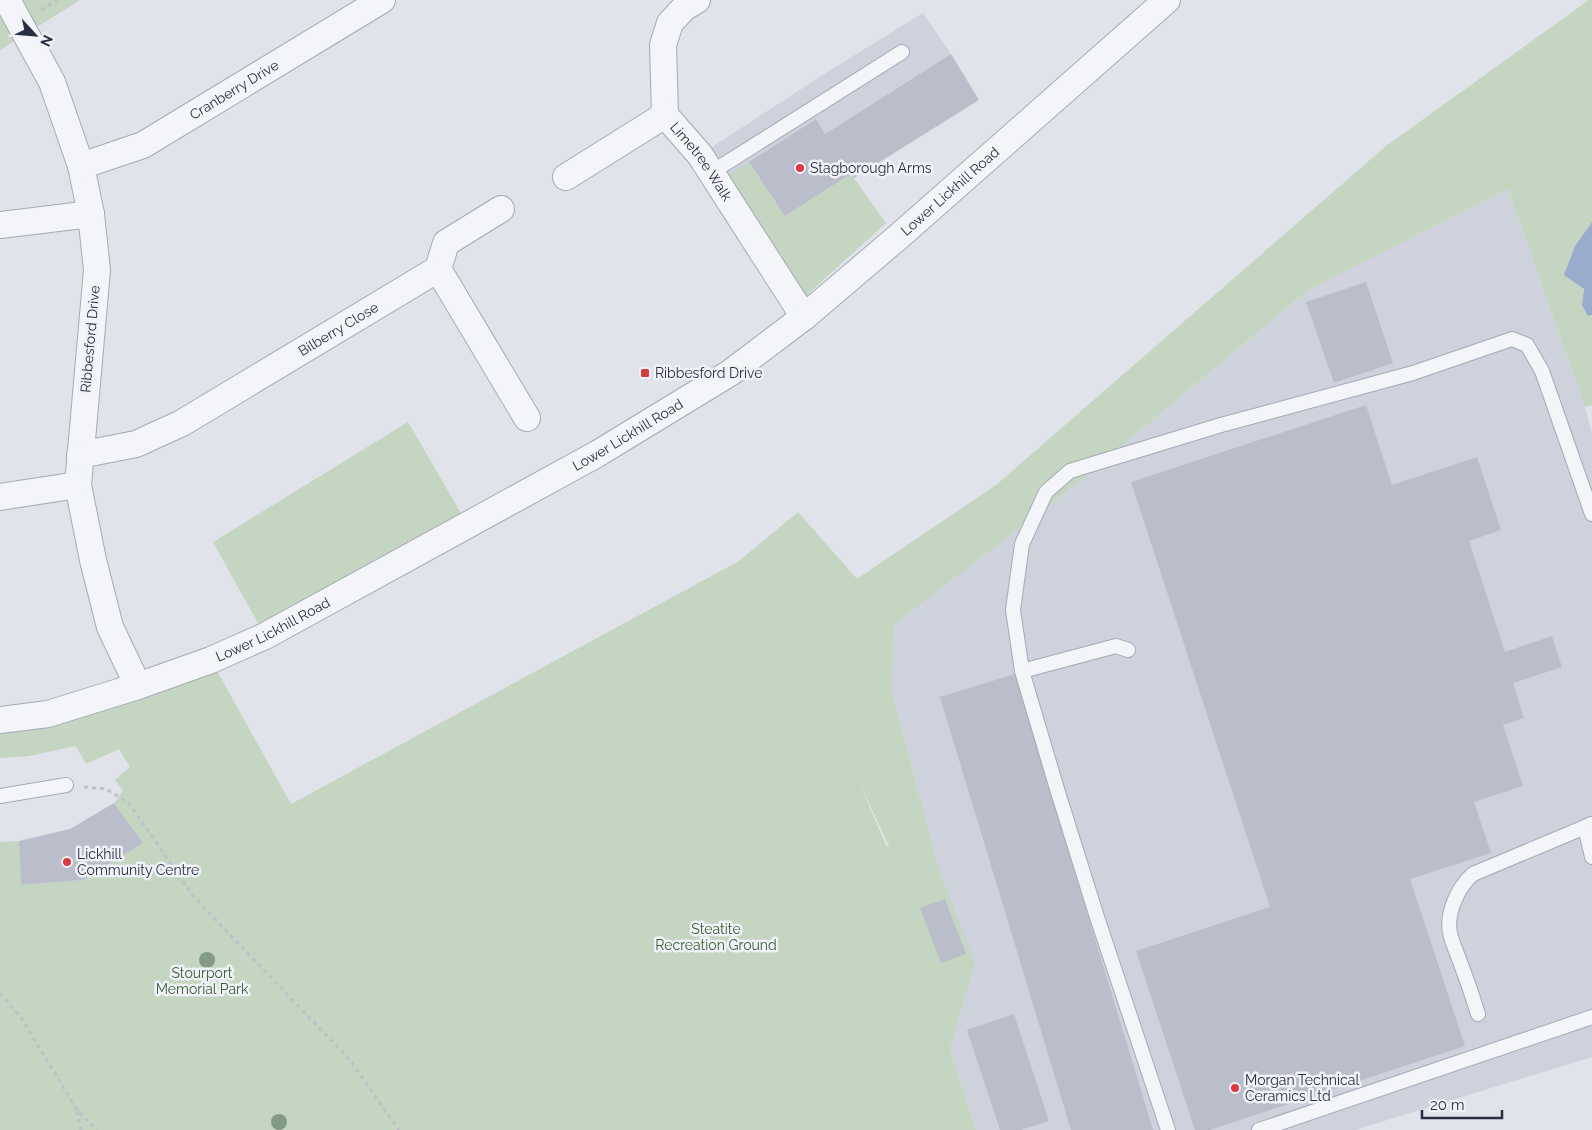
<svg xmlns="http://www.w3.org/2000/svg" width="1592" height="1130" font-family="Raleway,sans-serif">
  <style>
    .built { fill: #ced2dc }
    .green { fill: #c4d5c1; fill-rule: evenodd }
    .water { fill: #99accd }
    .building { fill: #babeca }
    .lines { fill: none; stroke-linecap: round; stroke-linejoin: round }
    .lane-casing { stroke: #a5a9b5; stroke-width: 16 }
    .street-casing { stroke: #a5a9b5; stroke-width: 28 }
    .path { stroke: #bec1c9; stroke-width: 3; stroke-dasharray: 4 4; stroke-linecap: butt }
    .lane { stroke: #f3f5f8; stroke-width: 14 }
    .street { stroke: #f3f5f8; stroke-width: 26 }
    .tree { fill: #839b86 }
    .poi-dot { fill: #d73d43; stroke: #f0f2f7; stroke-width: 2 }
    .labels { text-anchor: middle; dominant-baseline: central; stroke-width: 5; stroke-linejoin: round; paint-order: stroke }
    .street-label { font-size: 14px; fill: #282e43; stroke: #f0f2f7 }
    .poi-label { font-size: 14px; fill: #282e43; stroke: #f0f2f7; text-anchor: start }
    .park-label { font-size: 14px; fill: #376034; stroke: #f0f2f7 }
  </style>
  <rect width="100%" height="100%" fill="#e0e3ea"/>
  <g class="built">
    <polygon points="923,13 951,54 825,134 816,119 719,182 700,155 824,74"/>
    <polygon points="1508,189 1585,407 1592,433 1592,1057 1355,1130 976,1130 950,1049 973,972 938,866 892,692 894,625 1075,485 1307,291"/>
  </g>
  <g class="green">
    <polygon points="0,0 80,0 0,50"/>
    <path d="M1589,0H1592V222L1575,246L1588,316L1592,315V405L1585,407L1508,189L1307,291L1075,485L894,625L892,692L938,866L975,964L950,1049L976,1130H0V842L19,841L22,885L83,880L143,843L114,803L123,791L115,780L130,767L119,749L86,764L76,746L29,756L0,758V720L211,660L291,804L739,561L798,512L857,579L996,485L1386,146ZM858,780L889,846V847L886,845Z"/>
    <polygon points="749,162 785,216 851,174 886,223 809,293 804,317 719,182"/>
    <polygon points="408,422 468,525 265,636 213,542"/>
  </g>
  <polygon class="water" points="1592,222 1592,315 1588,316 1582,305 1584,289 1564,275 1575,246"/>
  <g class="building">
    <polygon points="951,54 979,100 854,178 851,174 785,216 749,162 816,119 825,134"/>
    <polygon points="1366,282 1393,363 1334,383 1306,302"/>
    <polygon points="1366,405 1392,485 1477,457 1501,530 1469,541 1505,652 1552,636 1562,667 1513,683 1524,718 1503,725 1523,786 1474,802 1491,853 1410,879 1465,1046 1210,1130 1195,1130 1136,951 1270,907 1131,482"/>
    <polygon points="1015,674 1153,1130 1071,1130 940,697"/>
    <polygon points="114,803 143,843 83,880 21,885 19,841 70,829"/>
    <polygon points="945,899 966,954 941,963 920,908"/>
    <polygon points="1014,1014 1049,1121 1021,1130 1000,1130 967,1030"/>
  </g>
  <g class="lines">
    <g class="lane-casing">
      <g id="lane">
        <polyline points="712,172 902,52"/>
        <polyline points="1022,671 1116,646 1128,650"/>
        <polyline points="0,796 66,785"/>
        <polyline points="1591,824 1585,827 1592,857"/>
        <path d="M1478,1014C1472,995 1466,977 1459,959C1456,951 1452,942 1450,933C1446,913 1458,887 1473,874L1585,827"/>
        <polyline points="1168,1130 1096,914 1057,789 1022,671 1013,610 1022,544 1046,492 1070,471 1221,425 1413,373 1512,339 1527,345 1542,371 1592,514"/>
        <polyline points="1259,1130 1592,1017"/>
      </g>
    </g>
    <g class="street-casing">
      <g id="street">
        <polyline points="7,0 52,82 81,166 91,214 97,270 78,485 93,560 110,627 138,686"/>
        <path id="s1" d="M697,0L684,8L670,23L663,45L665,115L700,155L804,317"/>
        <path id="s2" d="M81,166L143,145L382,0"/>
        <polyline points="566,177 665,115"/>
        <polyline points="0,225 91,214"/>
        <polyline points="438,269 446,243 501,209"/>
        <path id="s3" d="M80,455L136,444L182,423L438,269L527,418"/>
        <polyline points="0,497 78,485"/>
        <path id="s4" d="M0,720L48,714L138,686L211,660L265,636L597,454L730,373L804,317L897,238L1167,0"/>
      </g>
    </g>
    <g class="path">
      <polyline points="41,10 57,0"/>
      <polyline points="84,787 106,789 129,803 193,896 349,1059 399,1130"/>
      <polyline points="0,993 22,1019 77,1110 97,1130"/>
      <polyline points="77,1111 81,1130"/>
    </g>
    <use href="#lane" class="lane"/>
    <use href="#street" class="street"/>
  </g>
  <g class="tree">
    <circle cx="207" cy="960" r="8"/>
    <circle cx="279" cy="1122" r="8"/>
  </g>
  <g class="poi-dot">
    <circle cx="800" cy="168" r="5"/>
    <rect x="640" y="368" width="10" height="10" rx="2.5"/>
    <circle cx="67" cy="862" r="5"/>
    <circle cx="1235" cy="1088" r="5"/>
  </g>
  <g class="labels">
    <g class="street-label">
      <text stroke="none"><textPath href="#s2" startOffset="172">Cranberry Drive</textPath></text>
      <text stroke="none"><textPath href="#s1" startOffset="188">Limetree Walk</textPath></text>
      <text stroke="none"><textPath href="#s4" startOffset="1099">Lower Lickhill Road</textPath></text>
      <text stroke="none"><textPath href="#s3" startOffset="290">Bilberry Close</textPath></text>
      <text transform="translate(90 339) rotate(-85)">Ribbesford Drive</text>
      <text stroke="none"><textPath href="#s4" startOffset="694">Lower Lickhill Road</textPath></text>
      <text stroke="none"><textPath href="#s4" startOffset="289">Lower Lickhill Road</textPath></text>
    </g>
    <g class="poi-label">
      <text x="810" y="168">Stagborough Arms</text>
      <text x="655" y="373">Ribbesford Drive</text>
      <text x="77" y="854">Lickhill<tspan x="77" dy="16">Community Centre</tspan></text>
      <text x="1245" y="1080">Morgan Technical<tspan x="1245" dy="16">Ceramics Ltd</tspan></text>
    </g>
    <g class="park-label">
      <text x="716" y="929">Steatite<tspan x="716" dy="16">Recreation Ground</tspan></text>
      <text x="202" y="973">Stourport<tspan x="202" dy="16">Memorial Park</tspan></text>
    </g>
  </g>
  <g transform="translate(35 35) rotate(116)" stroke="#f0f2f7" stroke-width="4" paint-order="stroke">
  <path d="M0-4L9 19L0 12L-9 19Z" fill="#282e43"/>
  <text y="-8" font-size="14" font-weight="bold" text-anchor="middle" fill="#282e43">N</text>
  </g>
  <path d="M1422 1110v8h80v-8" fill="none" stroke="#282e43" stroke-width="2.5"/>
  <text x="1430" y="1110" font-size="15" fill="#282e43" stroke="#f0f2f7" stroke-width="4" paint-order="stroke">20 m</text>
</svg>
